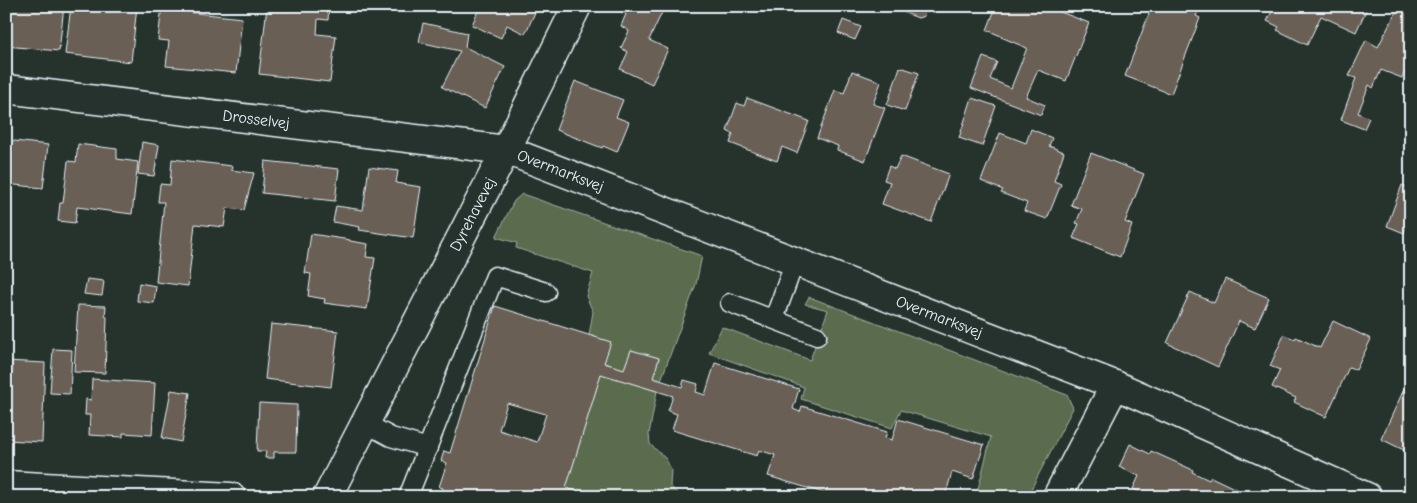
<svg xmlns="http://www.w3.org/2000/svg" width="1417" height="503" font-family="'Comic Neue',sans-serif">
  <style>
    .green { fill: #5a6c4e; stroke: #a1aea3 }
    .building { fill: #695e54; stroke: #e8f1f8; fill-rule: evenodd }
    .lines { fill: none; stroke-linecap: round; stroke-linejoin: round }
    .lane-casing { stroke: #e8f1f8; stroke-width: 21 }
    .street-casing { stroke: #e8f1f8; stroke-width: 31 }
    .lane { stroke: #26332d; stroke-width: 18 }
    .street { stroke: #26332d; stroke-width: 28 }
    .labels { text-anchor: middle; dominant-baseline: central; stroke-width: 5; stroke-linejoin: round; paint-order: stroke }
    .street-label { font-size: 16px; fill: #e8f1f8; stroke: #26332d }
  </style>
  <rect width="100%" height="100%" fill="#26332d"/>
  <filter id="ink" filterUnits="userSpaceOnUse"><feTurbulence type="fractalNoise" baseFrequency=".02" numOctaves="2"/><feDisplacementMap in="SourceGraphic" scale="10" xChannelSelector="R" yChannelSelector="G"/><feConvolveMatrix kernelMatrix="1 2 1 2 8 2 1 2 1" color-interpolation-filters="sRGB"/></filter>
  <g filter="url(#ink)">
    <g class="green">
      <polygon points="522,194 702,256 696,284 661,380 653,378 659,358 631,350 624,369 604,363 610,342 589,335 593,312 586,296 593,273 516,248 517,243 496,237 514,201"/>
      <polygon points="809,297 1067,395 1073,408 1027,497 976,497 991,437 901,410 892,428 801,399 804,387 709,353 722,327 810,360 828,310 805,304"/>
      <polygon points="601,374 657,391 649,434 650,444 666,459 671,470 670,486 679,495 676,497 594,497 566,488"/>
    </g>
    <g class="building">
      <polygon points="6,6 64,6 59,51 6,46"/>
      <polygon points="71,6 137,6 131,62 65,54"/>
      <polygon points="162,6 179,7 178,11 242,18 236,73 166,66 169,41 158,40"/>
      <polygon points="296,6 329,6 328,20 318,19 317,34 336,36 330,82 259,74 267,7 296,10"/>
      <polygon points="480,6 538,6 525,34 507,25 501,38 472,25"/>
      <polygon points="613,6 665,6 649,40 668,49 652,84 620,69 628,52 621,48 629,31 621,26 626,14 613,7"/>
      <polygon points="888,6 931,6 930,9 925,11 924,16 918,18"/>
      <polygon points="980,6 1045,6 1089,23 1066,81 1038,70 1026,97 1045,105 1041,115 971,88 983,57 997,62 990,79 1011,88 1027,48 1001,37 1001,36 987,30 994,12"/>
      <polygon points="1152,6 1200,6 1196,16 1200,18 1171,94 1125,76"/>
      <polygon points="1275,6 1368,6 1356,32 1321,16 1307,45 1277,30 1279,27 1267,21"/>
      <polygon points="1399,6 1411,6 1411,67 1408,66 1402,78 1381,70 1373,88 1369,85 1358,113 1369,118 1364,129 1341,120 1356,78 1349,76 1366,40 1378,47"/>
      <polygon points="843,20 861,27 855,40 838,33"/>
      <polygon points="423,23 467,33 465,47 505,67 485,108 442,87 460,51 419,42"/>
      <polygon points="900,67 919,73 905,111 887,105"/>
      <polygon points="852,71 881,82 873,104 885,108 865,161 837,150 838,146 817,138 835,90 844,93"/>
      <polygon points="575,81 623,100 616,117 629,122 617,152 603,146 602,148 556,130"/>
      <polygon points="747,98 809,121 797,153 782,147 777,161 730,143 733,134 727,131 737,103 744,106"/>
      <polygon points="972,98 996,106 982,146 959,138"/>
      <polygon points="1031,129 1052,138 1049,146 1064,152 1054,181 1061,184 1047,219 1024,211 1027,203 1001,193 1003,190 981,181 1000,133 1026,143"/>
      <polygon points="6,140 48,145 43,188 6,184"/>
      <polygon points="142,142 159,145 154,176 138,174"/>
      <polygon points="78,144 117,149 117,159 138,162 132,214 77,207 75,223 58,221 60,203 63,203 68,161 76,162"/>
      <polygon points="1091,153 1144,174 1125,222 1132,225 1120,257 1073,238 1079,224 1076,223 1082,209 1071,205"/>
      <polygon points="901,156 949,174 931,222 882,204 890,182 884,180 889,166 895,169"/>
      <polygon points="172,159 232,166 231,170 254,173 244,210 227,208 224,227 195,224 188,286 156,282 164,202 158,202 160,184 170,185"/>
      <polygon points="265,161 339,169 335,201 262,193"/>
      <polygon points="369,167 398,171 396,183 421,187 413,238 359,230 360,227 333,222 336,206 363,210"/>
      <polygon points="1402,185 1411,188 1411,216 1404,233 1387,226"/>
      <polygon points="311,234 350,240 350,241 368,244 366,257 375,258 367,309 324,303 325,299 308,296 311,274 305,273"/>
      <polygon points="87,279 104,281 102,296 84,294"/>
      <polygon points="1225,279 1269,298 1255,328 1239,321 1218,367 1167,343 1190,292 1214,303"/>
      <polygon points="139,283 156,286 154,303 137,301"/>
      <polygon points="78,305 106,306 105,316 107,317 105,373 74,372"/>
      <path d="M495,306L611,342L604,363L624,369L631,350L659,358L653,378L682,387L684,380L698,384L696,392L705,395L715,363L799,389L793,409L800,412L802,406L887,432L885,438L892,440L898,419L984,445L973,479L952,472L945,497H902L883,491L882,497H837L768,476L775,455L759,450L757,456L672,430L677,414L668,411L673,396L601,374L566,488L594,497H422L423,491L441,496L443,488L439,487L447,463L441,461L444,451L450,453ZM507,403L546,414L537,442L499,430Z"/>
      <polygon points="1333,321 1371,339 1356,370 1349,367 1326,417 1294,402 1296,398 1272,387 1280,370 1270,366 1284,335 1295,339 1296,337 1320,348"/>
      <polygon points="271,324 338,331 331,387 265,379"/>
      <polygon points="53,349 72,350 70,394 50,393"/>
      <polygon points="6,361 45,363 42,442 6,440"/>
      <polygon points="92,379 155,383 152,435 123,433 123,437 89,435 90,415 85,415 86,399 91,400"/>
      <polygon points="1406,385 1411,387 1410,453 1381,439"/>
      <polygon points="171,390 190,393 181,442 162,438"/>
      <polygon points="259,403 297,405 296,452 274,452 274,458 265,458 266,451 257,451"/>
      <polygon points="1130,444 1150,454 1151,451 1193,470 1192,472 1209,480 1211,477 1253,497 1150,497 1133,489 1139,476 1119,467"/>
    </g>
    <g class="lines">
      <g class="lane-casing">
        <g id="lane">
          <polyline points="730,303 817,336"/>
          <polyline points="774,319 795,261"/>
          <polyline points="365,423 391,437 428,448"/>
          <polyline points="408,497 495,276 546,292"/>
        </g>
      </g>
      <g class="street-casing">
        <g id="street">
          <path id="s1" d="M6,89L506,150L1115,385L1367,497"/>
          <polyline points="6,485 231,497"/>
          <path id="s2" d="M327,497L506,150L577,6"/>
          <polyline points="1057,497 1115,385"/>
        </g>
      </g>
      <use href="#lane" class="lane"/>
      <use href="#street" class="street"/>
    </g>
  </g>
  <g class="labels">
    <g class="street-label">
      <text stroke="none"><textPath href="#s1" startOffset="252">Drosselvej</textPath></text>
      <text stroke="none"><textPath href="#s1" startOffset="562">Overmarksvej</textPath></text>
      <text stroke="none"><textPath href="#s2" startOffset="318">Dyrehavevej</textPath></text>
      <text stroke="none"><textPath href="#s1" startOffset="968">Overmarksvej</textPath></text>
    </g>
  </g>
  <rect width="1417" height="503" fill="none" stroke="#26332d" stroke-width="25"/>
  <rect x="12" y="12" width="1392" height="478" fill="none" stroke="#e8f1f8" stroke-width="2" filter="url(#ink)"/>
</svg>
